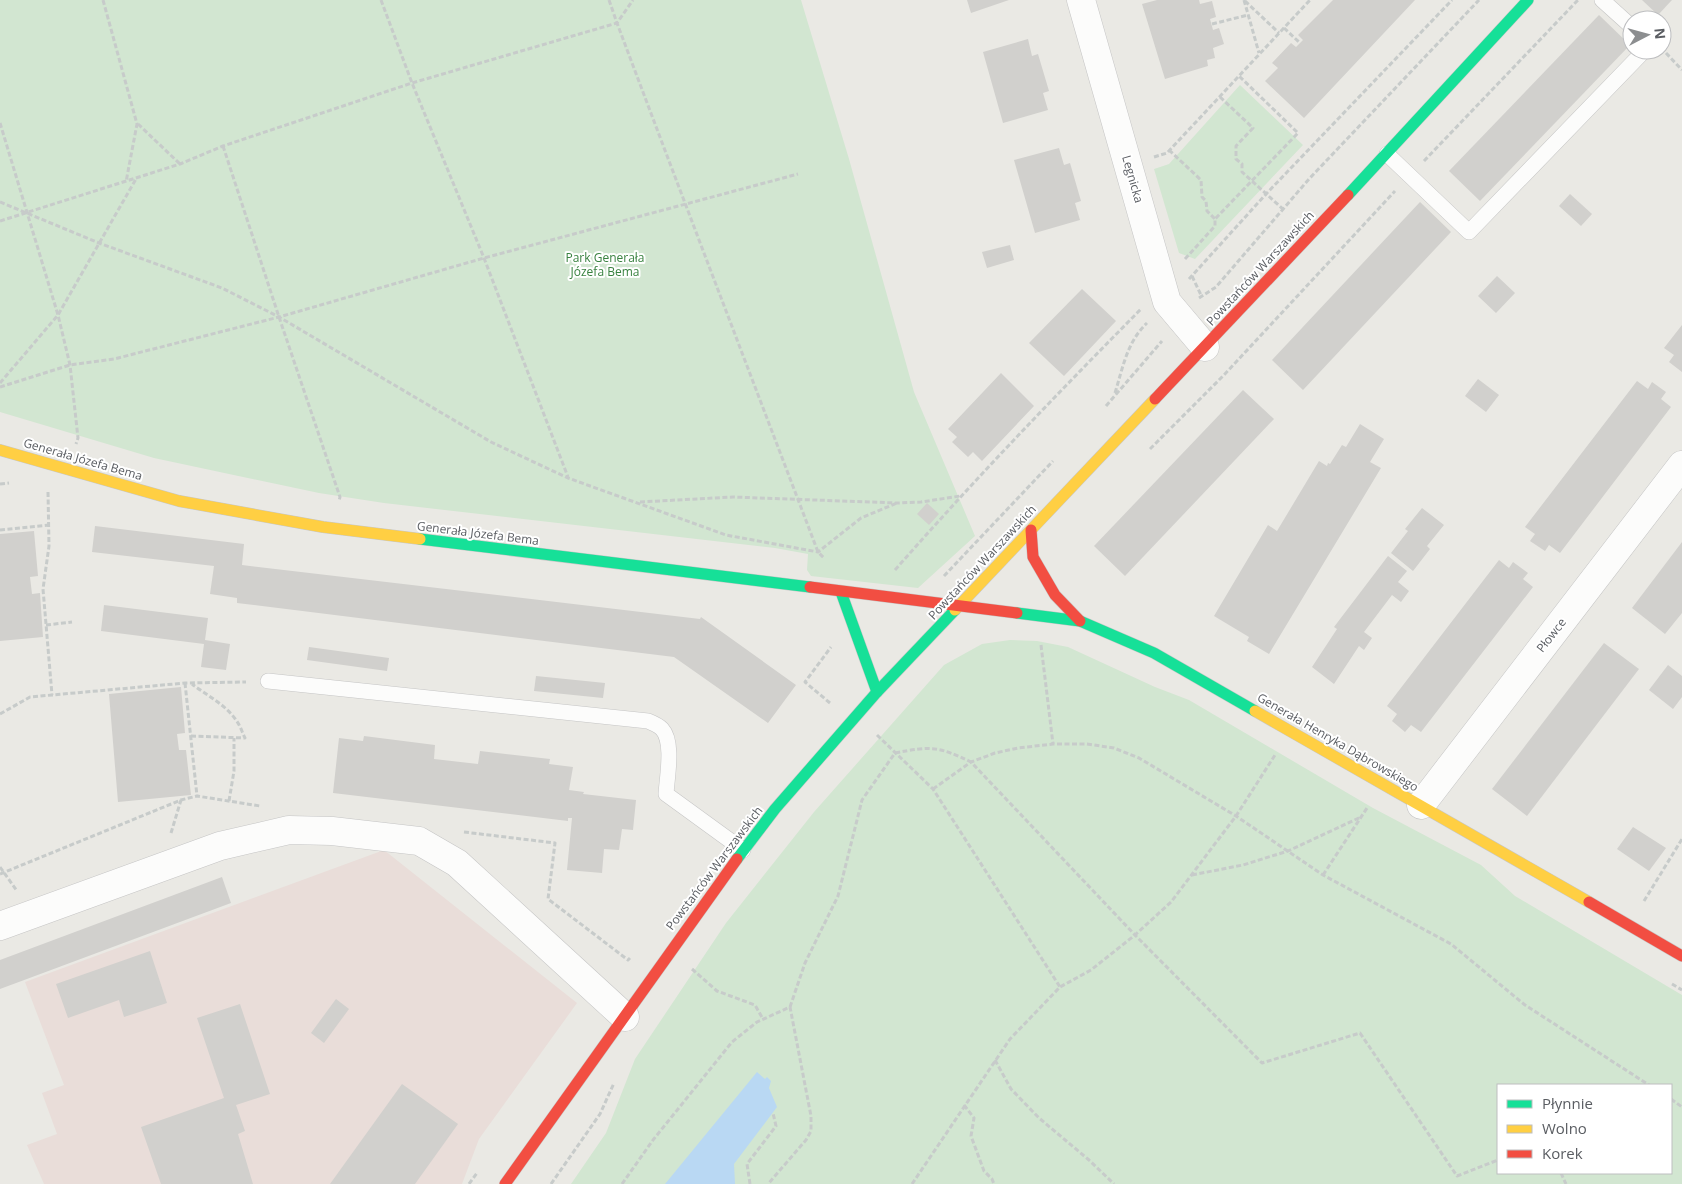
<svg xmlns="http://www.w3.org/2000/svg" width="1682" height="1184" font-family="'Open Sans',sans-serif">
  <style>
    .medical { fill: #e9ddd9 }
    .green { fill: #d2e6d1; fill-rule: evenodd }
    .water { fill: #b9d8f3 }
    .building { fill: #d1d0cd }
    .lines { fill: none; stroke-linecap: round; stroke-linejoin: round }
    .lane-casing { stroke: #c5c5c5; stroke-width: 16 }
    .street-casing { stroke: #c5c5c5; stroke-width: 29 }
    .fast-casing { stroke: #c7c7c6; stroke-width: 12 }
    .slow-casing { stroke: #c7c7c6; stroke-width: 12 }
    .jam-casing { stroke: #c7c7c6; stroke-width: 12 }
    .path { stroke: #c7cbca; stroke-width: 3; stroke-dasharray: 5 2.5; stroke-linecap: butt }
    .lane { stroke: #fcfcfb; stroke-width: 15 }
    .street { stroke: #fcfcfb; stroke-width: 28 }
    .fast { stroke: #16e098; stroke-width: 11 }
    .slow { stroke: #ffcf43; stroke-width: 11 }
    .jam { stroke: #f24e42; stroke-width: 11 }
    .labels { text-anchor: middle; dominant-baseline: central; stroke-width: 4; stroke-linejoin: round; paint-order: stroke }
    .street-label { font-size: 12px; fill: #5a5d62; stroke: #fff }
    .park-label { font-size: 12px; fill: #398240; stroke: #fff }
  </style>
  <rect width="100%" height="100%" fill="#eae9e4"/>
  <polygon class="medical" points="384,850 577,1003 479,1139 462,1184 44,1184 27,1145 57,1134 42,1093 64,1085 25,982"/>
  <g class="green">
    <polygon points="0,0 801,0 849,159 914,392 975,536 918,588 811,576 807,570 808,554 775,548 384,503 319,493 154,458 0,412"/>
    <polygon points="1240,85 1303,145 1195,259 1179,253 1154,169 1169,164"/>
    <path d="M1010,640L1037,641L1068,647L1155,687L1189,700L1373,808L1481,865L1515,896L1682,995V1184H571L606,1133L635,1059L726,923L814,812L944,665L982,644ZM1498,1085H1671V1173H1498Z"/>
  </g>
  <polygon class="water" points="757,1072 765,1079 767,1077 771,1081 769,1088 777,1107 734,1164 735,1184 665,1184"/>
  <g class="building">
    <polygon points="967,0 1009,0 971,13"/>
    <polygon points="1157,0 1199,0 1200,4 1212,1 1216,17 1210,19 1213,30 1219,28 1224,44 1213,48 1215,58 1207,60 1208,66 1165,79 1142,4"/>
    <polygon points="1333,0 1415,0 1304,118 1265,81 1278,68 1272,63 1291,43 1296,47 1303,40 1298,35"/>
    <polygon points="1642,0 1672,0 1658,15"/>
    <polygon points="1599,15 1630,45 1480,201 1449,171"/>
    <polygon points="1028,39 1032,56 1038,54 1049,91 1043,93 1048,110 1003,123 983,52"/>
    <polygon points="1059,148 1064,165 1070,163 1081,201 1075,203 1080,220 1035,233 1014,160"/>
    <polygon points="1570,194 1592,214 1581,226 1559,206"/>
    <polygon points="1420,202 1451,232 1303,390 1272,360"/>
    <polygon points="1010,245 1014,260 987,268 982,252"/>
    <polygon points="1497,276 1515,293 1496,313 1478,296"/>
    <polygon points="1082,289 1116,321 1064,376 1029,343"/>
    <polygon points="1682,325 1682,372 1669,362 1674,355 1664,348"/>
    <polygon points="1001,373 1034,406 982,461 973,452 968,457 952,442 957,437 948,429"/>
    <polygon points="1478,379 1499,395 1486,412 1465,396"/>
    <polygon points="1637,381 1648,389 1652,382 1666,392 1661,399 1671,407 1560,553 1549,545 1545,551 1530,541 1535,534 1525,527"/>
    <polygon points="1243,390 1274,419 1125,576 1094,546"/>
    <polygon points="1360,424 1384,439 1370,462 1381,468 1269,654 1247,641 1249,637 1214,616 1268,525 1277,531 1319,461 1327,466 1328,463 1330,464 1342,445 1346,447"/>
    <polygon points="927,503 939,514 929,525 917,514"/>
    <polygon points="1422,508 1444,525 1427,546 1430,549 1413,571 1391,553 1408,531 1405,529"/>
    <polygon points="95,526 244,544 242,565 700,619 701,617 796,685 768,723 674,657 237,603 237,598 210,594 214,566 92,552"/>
    <polygon points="34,531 38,576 30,577 32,594 40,593 43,637 0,641 0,534"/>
    <polygon points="1682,542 1682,613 1665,634 1632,608"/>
    <polygon points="1388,556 1407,571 1398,582 1409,591 1401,602 1392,595 1364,632 1372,638 1364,650 1359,646 1334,684 1312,667 1337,629 1334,627"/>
    <polygon points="1499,560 1509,568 1513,562 1528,573 1523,579 1533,587 1421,732 1411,725 1405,732 1392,721 1397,714 1387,706"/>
    <polygon points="104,605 208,618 205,640 230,644 226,670 201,667 204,644 101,631"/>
    <polygon points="1604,643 1639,669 1527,816 1492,789"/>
    <polygon points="309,647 389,658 387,671 307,660"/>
    <polygon points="1668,665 1682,676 1682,697 1673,709 1649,690"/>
    <polygon points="536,676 605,683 603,698 534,691"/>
    <polygon points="181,687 185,733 177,734 179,750 186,750 191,795 118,802 109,694"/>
    <polygon points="364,736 435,745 434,759 478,764 480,751 550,759 549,764 573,767 569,790 584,792 583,794 636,800 633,830 622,829 619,850 604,849 602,873 567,870 572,818 568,818 568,821 333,793 339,738 363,741"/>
    <polygon points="1633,827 1666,848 1649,871 1617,849"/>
    <polygon points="222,877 231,903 0,989 0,960"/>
    <polygon points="150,951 167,1003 124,1017 119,1000 68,1018 56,984"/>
    <polygon points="336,999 349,1009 324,1043 311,1033"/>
    <polygon points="240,1004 270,1094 236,1105 245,1131 238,1134 253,1184 161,1184 141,1127 224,1098 197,1018"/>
    <polygon points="402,1084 458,1124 415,1184 330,1184"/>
  </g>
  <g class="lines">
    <g class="lane-casing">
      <g id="lane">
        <polyline points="1602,0 1632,27"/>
        <polyline points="1387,154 1469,232 1645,50"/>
        <path d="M268,681L648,721C653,723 658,725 662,729C674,742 667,777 666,794L743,850"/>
      </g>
    </g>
    <g class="street-casing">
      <g id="street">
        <polyline points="1081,0 1167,302 1205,347"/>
        <polyline points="1421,805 1682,465"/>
        <polyline points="0,926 220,846 289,830 332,831 419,841 457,863 625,1017"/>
      </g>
    </g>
    <g class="fast-casing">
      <g id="fast">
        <polyline points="1348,195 1528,0"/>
        <polyline points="420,539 810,587"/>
        <polyline points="841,592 877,692"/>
        <polyline points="1017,613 1080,621 1154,653 1255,711"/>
        <polyline points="737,859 775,809 877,692 955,610"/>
      </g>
    </g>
    <g class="slow-casing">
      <g id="slow">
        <polyline points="0,450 179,501 323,527 420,539"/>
        <polyline points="955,610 1155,399"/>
        <polyline points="1255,711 1589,902"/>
      </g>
    </g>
    <g class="jam-casing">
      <g id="jam">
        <polyline points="1155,399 1348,195"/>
        <polyline points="1031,530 1033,557 1055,595 1080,621"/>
        <polyline points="810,587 1017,613"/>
        <polyline points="1589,902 1682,956"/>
        <polyline points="505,1184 737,859"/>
      </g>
    </g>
    <g class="path">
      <polyline points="103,0 137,124 126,182"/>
      <polyline points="381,0 412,83 484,258 568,477"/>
      <path d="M609,0L617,23C683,199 751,376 818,552L824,558"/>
      <polyline points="1244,0 1259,53"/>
      <polyline points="1245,1 1279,33"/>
      <polyline points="1212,24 1248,15"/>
      <polyline points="1284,28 1300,43"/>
      <polyline points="1666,53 1682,70"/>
      <polyline points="1220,97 1253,128 1236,146 1236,159 1242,164 1242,172 1284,210"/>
      <polyline points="0,123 58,315 70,365 78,438 76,444"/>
      <polyline points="138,124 180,164"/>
      <polyline points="223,146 279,317 340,497 339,501"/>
      <polyline points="1169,150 1201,180 1202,197 1206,201 1207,211 1215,219"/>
      <polyline points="1154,157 1167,153 1310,0"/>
      <polyline points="1424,161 1578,0"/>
      <polyline points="0,202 99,243 222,288 279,317 491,442 568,478 726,535 818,552 861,518 897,503"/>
      <polyline points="0,221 180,164 223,146 412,83 617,23 633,0"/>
      <polyline points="1185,259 1215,226 1215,219 1298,133 1239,76"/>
      <polyline points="1192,276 1201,295"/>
      <polyline points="1189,279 1267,193 1452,0"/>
      <polyline points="1199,298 1216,287 1309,179 1479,0"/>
      <polyline points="0,383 58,315 136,179"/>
      <polyline points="0,387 70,365 114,359 279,317 484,258 798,174"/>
      <path d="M1115,393C1123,367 1127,342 1147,323"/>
      <polyline points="1106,406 1162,341"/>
      <polyline points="1150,449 1224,375 1395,191"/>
      <polyline points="0,484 9,483"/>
      <polyline points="48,492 49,546 43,589 52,695"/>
      <polyline points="640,502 733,497 897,503 921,502 960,496"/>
      <polyline points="0,530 49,525"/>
      <path d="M895,570C974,480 1057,394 1141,309"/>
      <polyline points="944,576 1053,461"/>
      <polyline points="46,625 72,622"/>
      <polyline points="1041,645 1053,744"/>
      <polyline points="185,683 197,796"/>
      <polyline points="830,703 805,682 831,647"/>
      <polyline points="0,714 30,697 185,683 246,682"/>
      <polyline points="877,735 933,789 1060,987"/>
      <path d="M191,736L245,738C242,732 240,725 236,720C225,704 206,695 192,684"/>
      <polyline points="933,789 971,762 995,753 1018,748 1053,744 1087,744 1114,748 1139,758 1236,816 1323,875 1451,944 1525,1005 1649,1085"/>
      <polyline points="229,801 234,771 234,738"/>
      <polyline points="464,832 555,843 548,899 628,960 630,958"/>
      <polyline points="171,833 181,800"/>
      <polyline points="0,867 17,891"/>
      <polyline points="0,874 181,800 197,796 260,806"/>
      <polyline points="1192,875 1243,865 1288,851 1361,817"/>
      <polyline points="1323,875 1367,808"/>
      <polyline points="1644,901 1682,839"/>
      <polyline points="692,969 717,991 755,1005 763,1019"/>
      <polyline points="1672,984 1682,990"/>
      <path d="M790,1007L805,963L838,896L862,800L895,753C931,746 938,746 971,762L1135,935L1262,1063L1360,1033L1457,1176L1498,1160"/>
      <polyline points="995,1060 1011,1089 1039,1118 1089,1160 1114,1184"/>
      <polyline points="1671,1099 1682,1107"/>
      <polyline points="964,1105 974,1118 971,1136 984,1171 992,1179 994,1184"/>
      <polyline points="1561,1173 1566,1184"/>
      <polyline points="469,1184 477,1173"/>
      <polyline points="551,1184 600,1114 614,1083"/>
      <polyline points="622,1184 653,1140 732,1042 757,1022 790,1007 811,1116 811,1131 806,1140 768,1184"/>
      <polyline points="750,1184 747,1164 776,1126 773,1113"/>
      <polyline points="912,1184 1010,1039 1060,987 1091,970 1135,935 1171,902 1236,816 1275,755"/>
    </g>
    <use href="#lane" class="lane"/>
    <use href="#street" class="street"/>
    <use href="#fast" class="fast"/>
    <use href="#slow" class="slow"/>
    <use href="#jam" class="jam"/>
  </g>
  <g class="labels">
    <g class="street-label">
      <text transform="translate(1133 179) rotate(74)">Legnicka</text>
      <text transform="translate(1260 268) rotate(-47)">Powstańców Warszawskich</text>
      <text transform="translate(83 459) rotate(16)">Generała Józefa Bema</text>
      <text transform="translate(478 533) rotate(7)">Generała Józefa Bema</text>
      <text transform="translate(982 562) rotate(-47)">Powstańców Warszawskich</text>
      <text transform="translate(1551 635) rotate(-52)">Płowce</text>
      <text transform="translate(1338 742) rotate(30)">Generała Henryka Dąbrowskiego</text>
      <text transform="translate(714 868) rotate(-53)">Powstańców Warszawskich</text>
    </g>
    <g class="park-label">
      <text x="605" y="257">Park Generała<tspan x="605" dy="14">Józefa Bema</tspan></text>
    </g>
  </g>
  <rect x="1497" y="1084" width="175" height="90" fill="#ffffff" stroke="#bdbec0"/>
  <rect x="1507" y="1100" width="25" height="8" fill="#16e098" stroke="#bdbec0"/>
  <text x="1542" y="1109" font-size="15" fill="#5a5d62">Płynnie</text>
  <rect x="1507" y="1125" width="25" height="8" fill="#ffcf43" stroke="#bdbec0"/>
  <text x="1542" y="1134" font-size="15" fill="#5a5d62">Wolno</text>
  <rect x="1507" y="1150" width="25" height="8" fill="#f24e42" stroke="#bdbec0"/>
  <text x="1542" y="1159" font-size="15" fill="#5a5d62">Korek</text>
  <g transform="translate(1647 35) rotate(84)"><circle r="24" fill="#ffffff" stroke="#bdbec0"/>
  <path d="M0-4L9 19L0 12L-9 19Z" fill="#8c8e90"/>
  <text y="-8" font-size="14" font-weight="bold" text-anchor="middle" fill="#5a5d62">N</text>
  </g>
</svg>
